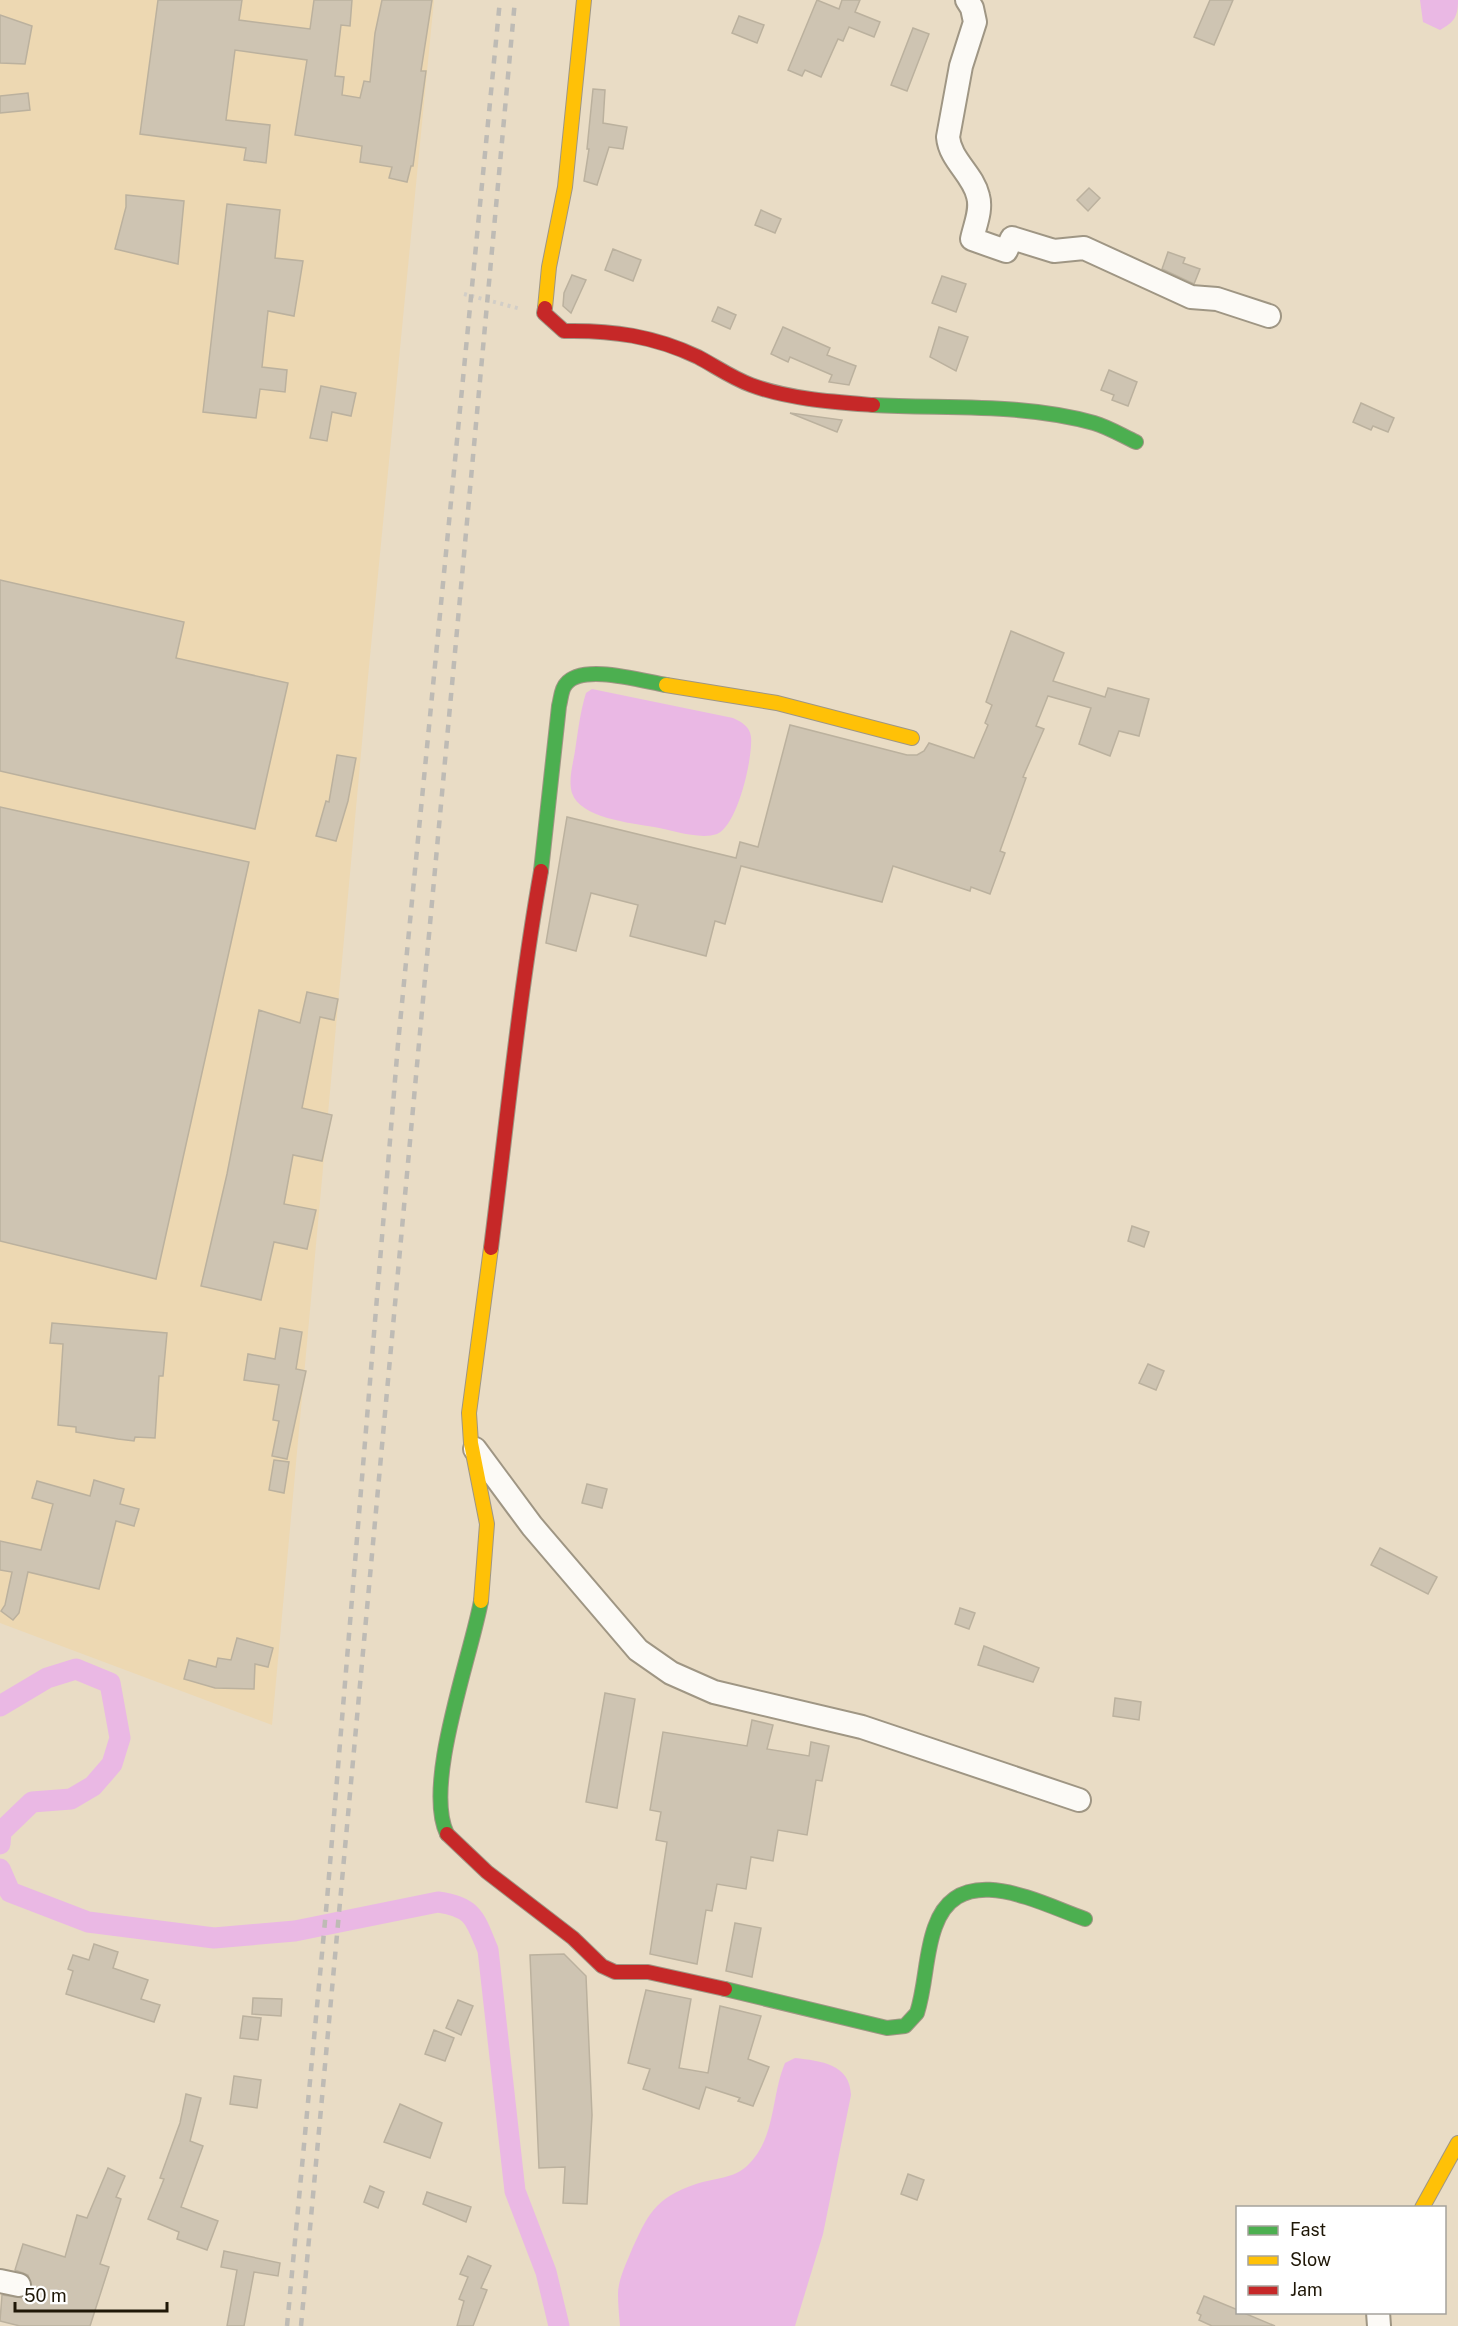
<svg xmlns="http://www.w3.org/2000/svg" width="1458" height="2326" font-family="'Public Sans',sans-serif">
  <style>
    .built { fill: #edd8b2 }
    .water { fill: #eab8e4 }
    .lines { fill: none; stroke-linecap: round; stroke-linejoin: round }
    .canal { stroke: #eab8e4; stroke-width: 21 }
    .building { fill: #cec4b2; stroke: #bbb19e; stroke-width: 1.5 }
    .street-casing { stroke: #9f9684; stroke-width: 26 }
    .fast-casing { stroke: #9f9684; stroke-width: 16 }
    .slow-casing { stroke: #9f9684; stroke-width: 16 }
    .jam-casing { stroke: #9f9684; stroke-width: 16 }
    .path { stroke: #d2cec7; stroke-width: 4; stroke-dasharray: 3 4.5; stroke-linecap: butt }
    .street { stroke: #fcfaf6; stroke-width: 22 }
    .fast { stroke: #4caf50; stroke-width: 14 }
    .slow { stroke: #ffc107; stroke-width: 14 }
    .jam { stroke: #c62828; stroke-width: 14 }
    .rail { stroke: #bebbb5; stroke-width: 4.5; stroke-dasharray: 8 8; stroke-linecap: butt }
  </style>
  <rect width="100%" height="100%" fill="#e9dcc5"/>
  <polygon class="built" points="0,0 434,0 368,677 272,1725 0,1623"/>
  <g class="water">
    <path d="M1420,0H1458C1458,17 1454,22 1440,30L1423,22Z"/>
    <path d="M592,689L733,718C741,722 750,726 751,737C753,757 738,825 717,834C700,840 671,830 654,827C631,823 580,818 572,793C568,780 573,764 575,751C578,732 580,712 586,693Z"/>
    <path d="M795,2058C821,2061 850,2064 851,2095L823,2234L795,2326H620C619,2315 618,2304 618,2294C618,2281 625,2266 630,2254C647,2216 654,2198 696,2184C714,2178 734,2179 748,2165C776,2138 771,2096 785,2063Z"/>
  </g>
  <g class="lines">
    <g class="canal">
      <polyline points="0,1706 47,1678 76,1669 110,1683 120,1738 112,1764 93,1786 71,1799 32,1802 1,1832 0,1844"/>
      <path d="M0,1869L10,1892L88,1922L214,1938L295,1931L438,1902C474,1907 475,1919 488,1950L515,2191L546,2272L559,2326"/>
    </g>
  </g>
  <g class="building">
    <polygon points="158,0 242,0 239,20 310,29 314,0 352,0 350,26 341,25 335,76 344,77 342,95 360,98 364,81 370,82 375,33 382,0 432,0 421,71 426,71 413,166 411,166 407,182 389,178 392,167 360,162 362,146 295,135 307,60 235,50 226,120 270,125 266,163 244,160 246,148 140,134"/>
    <polygon points="817,0 839,9 842,0 860,0 855,12 880,22 874,37 849,27 843,41 838,39 821,77 805,70 802,76 788,70"/>
    <polygon points="1210,0 1233,0 1214,45 1194,37"/>
    <polygon points="0,15 32,26 25,64 0,63"/>
    <polygon points="739,16 764,25 757,43 732,33"/>
    <polygon points="913,28 929,34 907,91 891,85"/>
    <polygon points="593,89 605,90 603,123 627,127 623,149 609,147 597,185 584,181 589,149 587,149"/>
    <polygon points="28,93 30,110 0,113 0,96"/>
    <polygon points="1089,188 1100,198 1088,211 1077,200"/>
    <polygon points="126,195 184,201 178,264 115,249 126,207"/>
    <polygon points="227,204 280,210 275,258 303,261 294,316 268,311 262,367 287,370 285,392 260,389 256,418 203,412"/>
    <polygon points="761,210 781,219 775,233 755,225"/>
    <polygon points="613,249 641,260 633,281 605,270"/>
    <polygon points="1168,252 1185,258 1183,263 1200,269 1194,284 1162,269"/>
    <polygon points="572,275 586,280 571,313 563,306 564,293"/>
    <polygon points="942,276 966,284 956,312 932,303"/>
    <polygon points="718,307 736,315 730,329 712,321"/>
    <polygon points="783,327 830,348 827,355 856,366 849,385 829,382 832,375 790,357 788,362 771,354"/>
    <polygon points="939,327 968,337 956,371 930,357"/>
    <polygon points="1109,370 1137,382 1128,406 1112,400 1114,395 1101,390"/>
    <polygon points="321,386 356,393 351,416 332,412 327,441 310,438"/>
    <polygon points="1361,403 1394,418 1388,432 1373,426 1371,430 1353,422"/>
    <polygon points="790,413 842,420 837,432"/>
    <polygon points="0,580 184,622 176,658 288,683 255,829 0,771"/>
    <polygon points="1011,631 1064,653 1053,681 1105,697 1108,688 1149,699 1139,736 1119,731 1110,756 1079,744 1091,708 1048,696 1036,726 1044,729 1023,777 1026,778 1000,851 1005,853 990,894 971,887 970,891 893,866 882,902 741,866 725,924 715,921 706,956 630,936 638,905 591,893 576,951 546,943 567,817 736,858 740,842 758,847 790,725 907,755 917,755 924,751 929,743 974,758 988,725 985,723 992,705 986,702"/>
    <polygon points="337,755 356,758 348,801 336,841 316,836 326,801 329,802"/>
    <polygon points="0,807 249,862 156,1279 0,1241"/>
    <polygon points="307,992 338,999 334,1020 320,1017 302,1108 332,1115 322,1161 293,1155 284,1204 316,1210 307,1249 274,1242 261,1300 201,1286 227,1174 259,1010 300,1023"/>
    <polygon points="1132,1226 1149,1232 1144,1247 1128,1241"/>
    <polygon points="52,1323 167,1333 163,1376 159,1376 155,1438 135,1437 134,1441 118,1439 76,1432 76,1427 58,1425 63,1344 50,1343"/>
    <polygon points="280,1328 302,1332 296,1369 306,1371 287,1459 272,1456 279,1421 273,1420 279,1385 244,1380 248,1354 275,1359"/>
    <polygon points="1148,1364 1164,1371 1156,1390 1139,1383"/>
    <polygon points="274,1460 289,1462 284,1493 269,1490"/>
    <polygon points="94,1480 124,1489 120,1504 139,1509 134,1526 116,1521 99,1589 28,1572 19,1613 13,1620 1,1611 5,1605 12,1572 0,1570 0,1541 41,1550 53,1504 32,1498 37,1481 90,1496"/>
    <polygon points="587,1484 607,1489 602,1508 582,1503"/>
    <polygon points="1380,1548 1437,1577 1428,1594 1371,1565"/>
    <polygon points="960,1608 975,1613 969,1629 955,1624"/>
    <polygon points="237,1638 273,1648 268,1667 255,1664 254,1689 215,1688 184,1679 189,1660 216,1667 218,1658 231,1660"/>
    <polygon points="984,1646 1039,1668 1033,1682 978,1665"/>
    <polygon points="605,1693 635,1699 617,1808 586,1802"/>
    <polygon points="1115,1698 1141,1702 1139,1720 1113,1716"/>
    <polygon points="752,1720 773,1725 767,1749 809,1756 811,1742 829,1746 822,1781 816,1780 807,1835 778,1830 773,1861 751,1857 746,1889 717,1884 712,1911 706,1910 697,1964 650,1954 667,1842 656,1840 661,1812 650,1810 663,1732 747,1746"/>
    <polygon points="735,1923 761,1928 752,1977 726,1971"/>
    <polygon points="94,1944 118,1952 113,1968 148,1980 141,1999 160,2005 154,2022 66,1994 73,1971 68,1969 73,1955 89,1960"/>
    <polygon points="564,1954 586,1976 592,2115 587,2204 563,2203 565,2167 539,2168 530,1955"/>
    <polygon points="646,1990 691,1999 679,2068 708,2073 720,2006 761,2016 748,2059 769,2067 753,2106 738,2101 740,2098 706,2087 699,2109 643,2089 650,2069 628,2063"/>
    <polygon points="253,1998 282,1999 281,2016 252,2014"/>
    <polygon points="458,2000 473,2006 461,2035 446,2028"/>
    <polygon points="243,2016 261,2018 258,2040 240,2038"/>
    <polygon points="434,2030 454,2038 445,2061 425,2054"/>
    <polygon points="234,2076 261,2080 257,2108 230,2104"/>
    <polygon points="186,2094 201,2098 190,2141 203,2146 181,2207 218,2221 207,2250 177,2239 179,2232 148,2219 164,2179 160,2178 180,2123"/>
    <polygon points="400,2104 442,2123 430,2158 384,2142"/>
    <polygon points="108,2168 125,2176 116,2197 121,2199 100,2264 109,2267 90,2326 20,2326 0,2321 2,2295 23,2298 32,2288 28,2275 15,2270 23,2244 65,2257 77,2215 87,2218"/>
    <polygon points="908,2174 924,2180 917,2200 901,2194"/>
    <polygon points="370,2186 384,2192 378,2208 364,2202"/>
    <polygon points="427,2192 471,2207 466,2222 423,2204"/>
    <polygon points="224,2251 280,2263 278,2276 254,2272 244,2326 227,2326 237,2270 221,2267"/>
    <polygon points="468,2256 491,2266 481,2288 487,2290 473,2326 457,2326 464,2301 459,2299 468,2277 460,2274"/>
    <polygon points="1204,2296 1238,2310 1238,2313 1244,2313 1275,2326 1212,2326 1199,2320 1201,2315 1197,2313"/>
  </g>
  <g class="lines">
    <g class="street-casing">
      <g id="street">
        <path d="M967,0L972,8L975,22L961,66L948,137C950,160 973,174 978,196C982,210 975,225 972,239L1006,251L1012,238L1054,251L1084,248L1191,297L1217,299L1269,316"/>
        <polyline points="475,1449 532,1526 638,1650 671,1673 714,1692 862,1727 1079,1800"/>
        <polyline points="0,2281 19,2285"/>
        <polyline points="1378,2312 1379,2326"/>
      </g>
    </g>
    <g class="fast-casing">
      <g id="fast">
        <path d="M873,405C947,409 1022,403 1094,423C1108,427 1123,436 1136,442"/>
        <path d="M541,871L559,706C561,699 561,689 566,684C582,663 642,681 666,685"/>
        <path d="M447,1834C423,1785 471,1656 481,1601"/>
        <path d="M725,1989L887,2028L905,2026L917,2013C926,1985 925,1954 935,1927C959,1858 1039,1903 1085,1919"/>
      </g>
    </g>
    <g class="slow-casing">
      <g id="slow">
        <polyline points="545,308 549,267 565,187 584,0"/>
        <polyline points="666,685 777,703 912,738"/>
        <polyline points="481,1601 487,1524 471,1443 469,1413 491,1248"/>
        <polyline points="1422,2208 1458,2143"/>
      </g>
    </g>
    <g class="jam-casing">
      <g id="jam">
        <path d="M545,308L544,313L564,331C612,330 654,336 698,357C715,366 732,378 751,385C788,399 834,402 873,405"/>
        <path d="M491,1248C507,1122 519,995 541,871"/>
        <polyline points="447,1834 487,1872 573,1938 602,1966 615,1972 648,1972 725,1989"/>
      </g>
    </g>
    <polyline class="path" points="464,294 521,309"/>
    <use href="#street" class="street"/>
    <use href="#fast" class="fast"/>
    <use href="#slow" class="slow"/>
    <use href="#jam" class="jam"/>
    <g class="rail">
      <polyline points="287,2326 327,1900 398,1044 500,0"/>
      <polyline points="301,2326 515,0"/>
    </g>
  </g>
  <rect x="1236" y="2206" width="210" height="108" fill="#ffffff" stroke="#a5a29c" stroke-width="1.5"/>
  <rect x="1248" y="2226" width="30" height="9" fill="#4caf50" stroke="#a5a29c" stroke-width="1.5"/>
  <text x="1290" y="2236" font-size="18" fill="#1f1707">Fast</text>
  <rect x="1248" y="2256" width="30" height="9" fill="#ffc107" stroke="#a5a29c" stroke-width="1.5"/>
  <text x="1290" y="2266" font-size="18" fill="#1f1707">Slow</text>
  <rect x="1248" y="2286" width="30" height="9" fill="#c62828" stroke="#a5a29c" stroke-width="1.5"/>
  <text x="1290" y="2296" font-size="18" fill="#1f1707">Jam</text>
  <path d="M15 2302v9h152v-9" fill="none" stroke="#1f1707" stroke-width="3"/>
  <text x="24" y="2302" font-size="18" fill="#1f1707" stroke="#ffffff" stroke-width="4.5" paint-order="stroke">50 m</text>
</svg>
